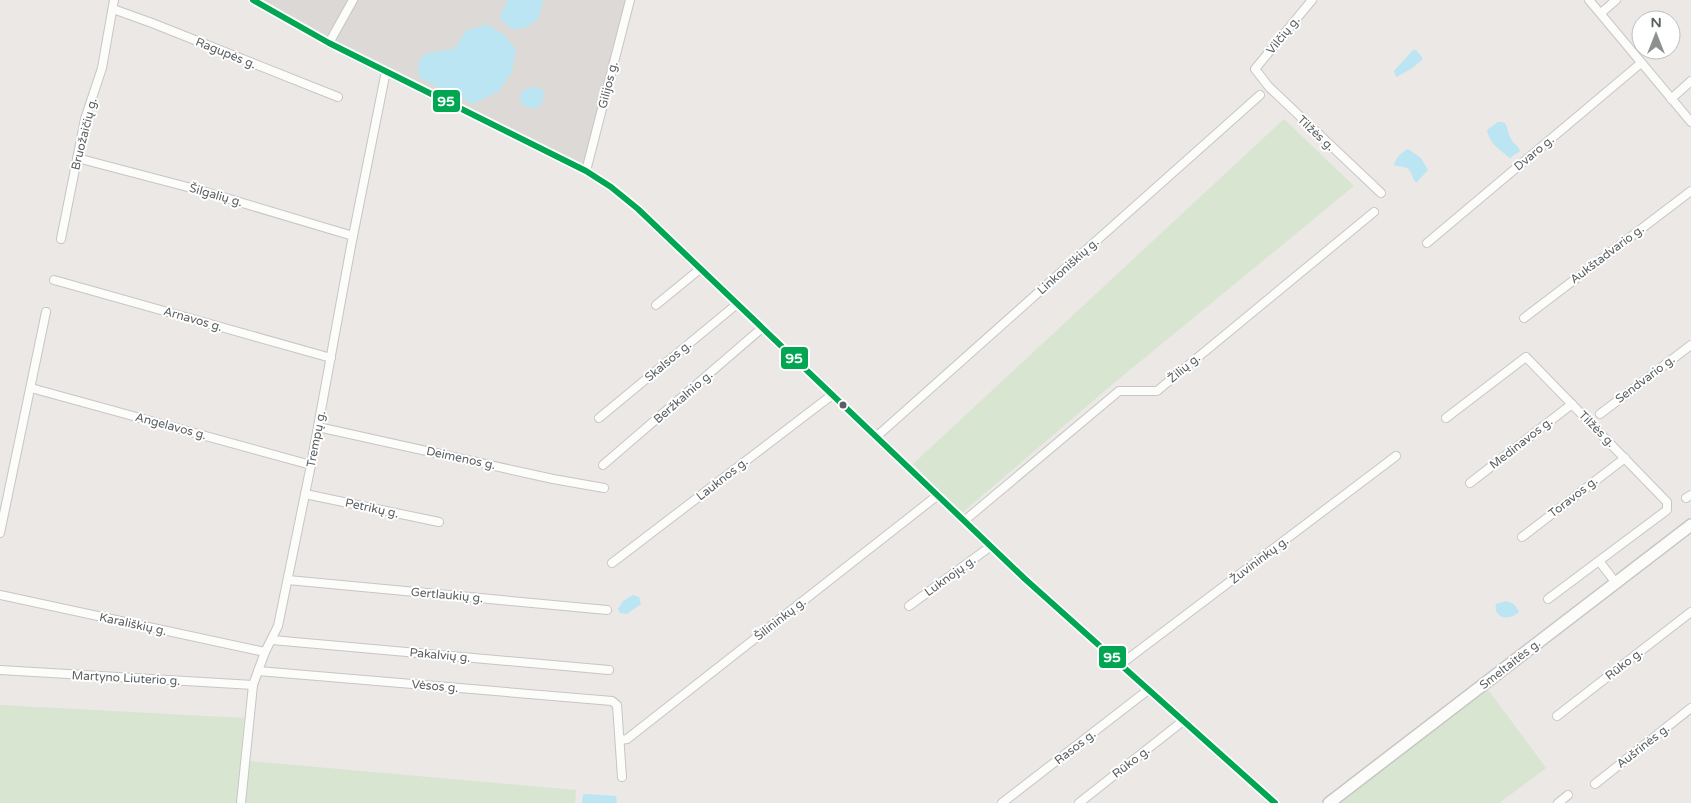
<svg xmlns="http://www.w3.org/2000/svg" width="1691" height="803" font-family="'Varela Round',sans-serif">
  <style>
    .industrial { fill: #dcd9d6 }
    .education { fill: #dcd8d5 }
    .green { fill: #d7e5d1 }
    .water { fill: #bbe5f3 }
    .lines { fill: none; stroke-linecap: round; stroke-linejoin: round }
    .minor-casing { stroke: #c6c6c6; stroke-width: 10 }
    .secondary-casing { stroke: #c6c6c6; stroke-width: 14 }
    .minor { stroke: #fcfcfb; stroke-width: 8 }
    .secondary { stroke: #fcfcfb; stroke-width: 11 }
    .bus-1-casing { stroke: #fff; stroke-width: 10 }
    .bus-1 { stroke: #00a651; stroke-width: 6 }
    .bus-dot { fill: #5b6062; stroke: #fff; stroke-width: 2 }
    .labels { text-anchor: middle; dominant-baseline: central; stroke-width: 4; stroke-linejoin: round; paint-order: stroke }
    .street-label { font-size: 12px; fill: #5b6062; stroke: #fff }
    .line-badge { stroke: #fff; stroke-width: 2 }
    .badge-label { font-size: 14px; text-anchor: middle; font-weight: bold; fill: #fff }
  </style>
  <rect width="100%" height="100%" fill="#ebe8e5"/>
  <polygon class="industrial" points="348,0 626,0 584,162 582,164 578,163 324,36 333,29"/>
  <polygon class="education" points="262,0 348,0 333,29 324,36"/>
  <g class="green">
    <polygon points="1284,119 1354,186 1114,383 962,513 913,464"/>
    <polygon points="1486,687 1546,768 1499,803 1336,803"/>
    <polygon points="0,705 244,718 237,803 0,803"/>
    <polygon points="249,761 576,790 575,803 244,803"/>
  </g>
  <g class="water">
    <path d="M508,0H543C542,5 541,11 539,16C535,25 521,30 512,29L500,19L501,13Z"/>
    <path d="M487,24L503,34L516,49L512,72L499,91L473,104L420,78C412,49 435,53 454,49L466,31Z"/>
    <polygon points="1413,50 1416,50 1422,57 1422,60 1411,69 1396,77 1394,71"/>
    <polygon points="533,87 540,88 544,93 541,105 535,109 524,106 520,100 521,92"/>
    <path d="M1498,122H1503C1509,127 1507,131 1510,137C1512,143 1518,145 1520,151L1510,158C1500,150 1489,143 1487,130Z"/>
    <path d="M1408,149L1421,158L1428,170L1416,183C1412,178 1412,171 1407,168C1404,166 1398,167 1394,165C1396,157 1401,153 1408,149Z"/>
    <polygon points="633,595 639,597 641,604 627,614 620,613 618,609 623,601"/>
    <path d="M1506,601L1514,604L1519,612C1510,621 1493,619 1496,604Z"/>
    <polygon points="585,794 616,796 617,803 582,803 583,795"/>
  </g>
  <g class="lines">
    <g class="minor-casing">
      <g id="minor">
        <polyline points="253,0 329,43 586,171 611,187 638,209 1025,579 1275,803"/>
        <polyline points="1312,0 1255,69 1269,87 1381,193"/>
        <polyline points="1589,0 1691,122"/>
        <polyline points="113,9 152,23 338,97"/>
        <polyline points="1601,13 1616,0"/>
        <polyline points="329,43 353,0"/>
        <polyline points="1671,99 1691,81"/>
        <polyline points="77,158 199,190 353,236"/>
        <polyline points="586,171 630,0"/>
        <polyline points="61,239 85,119 102,68 114,0"/>
        <polyline points="1427,243 1641,63"/>
        <polyline points="54,280 331,358"/>
        <polyline points="656,305 700,269"/>
        <polyline points="1524,318 1691,191"/>
        <polyline points="31,388 311,465"/>
        <polyline points="1600,414 1691,345"/>
        <polyline points="599,418 737,304"/>
        <polyline points="1446,418 1526,357 1667,502 1667,510 1548,599"/>
        <polyline points="318,427 553,479 604,488"/>
        <polyline points="876,437 1260,95"/>
        <polyline points="603,465 762,328"/>
        <polyline points="1470,483 1572,404"/>
        <polyline points="305,494 439,522"/>
        <polyline points="1686,498 1691,495"/>
        <polyline points="964,521 1119,391 1157,391 1374,212"/>
        <polyline points="0,533 46,312"/>
        <polyline points="1522,537 1625,458"/>
        <polyline points="1599,561 1616,583"/>
        <polyline points="612,563 832,395"/>
        <polyline points="288,580 607,610"/>
        <polyline points="0,595 265,652"/>
        <polyline points="909,606 991,546"/>
        <polyline points="272,640 609,670"/>
        <polyline points="1121,664 1396,456"/>
        <polyline points="0,670 253,685"/>
        <polyline points="258,671 612,701 617,705 622,777"/>
        <polyline points="1557,716 1691,612"/>
        <polyline points="621,740 627,739 938,495"/>
        <polyline points="1595,784 1691,708"/>
        <polyline points="241,803 253,685 265,652 278,626 311,465 351,246 386,71"/>
        <polyline points="1002,803 1148,690"/>
        <polyline points="1079,803 1183,721"/>
        <polyline points="1558,803 1568,795"/>
      </g>
    </g>
    <g class="secondary-casing">
      <polyline id="secondary" points="1329,803 1691,525"/>
    </g>
    <use href="#minor" class="minor"/>
    <use href="#secondary" class="secondary"/>
    <g class="bus-1-casing">
      <polyline id="bus-1" points="253,0 329,43 586,171 611,187 638,209 1025,579 1275,803"/>
    </g>
    <use href="#bus-1" class="bus-1"/>
  </g>
  <circle class="bus-dot" cx="843" cy="405" r="4.5"/>
  <g class="labels">
    <g class="street-label">
      <text transform="translate(1283 35) rotate(-51)">Vilčių g.</text>
      <text transform="translate(226 53) rotate(22)">Ragupės g.</text>
      <text transform="translate(608 85) rotate(-76)">Gilijos g.</text>
      <text transform="translate(1316 133) rotate(43)">Tilžės g.</text>
      <text transform="translate(84 134) rotate(-76)">Bruožaičių g.</text>
      <text transform="translate(1534 153) rotate(-40)">Dvaro g.</text>
      <text transform="translate(216 195) rotate(16)">Šilgalių g.</text>
      <text transform="translate(1607 254) rotate(-37)">Aukštadvario g.</text>
      <text transform="translate(1068 266) rotate(-42)">Linkoniškių g.</text>
      <text transform="translate(193 319) rotate(16)">Arnavos g.</text>
      <text transform="translate(668 361) rotate(-40)">Skalsos g.</text>
      <text transform="translate(1184 368) rotate(-40)">Žilių g.</text>
      <text transform="translate(1645 379) rotate(-37)">Sendvario g.</text>
      <text transform="translate(683 397) rotate(-41)">Beržkalnio g.</text>
      <text transform="translate(171 426) rotate(15)">Angelavos g.</text>
      <text transform="translate(1597 429) rotate(45)">Tilžės g.</text>
      <text transform="translate(316 439) rotate(-79)">Trempų g.</text>
      <text transform="translate(1521 443) rotate(-38)">Medinavos g.</text>
      <text transform="translate(461 458) rotate(12)">Deimenos g.</text>
      <text transform="translate(722 479) rotate(-38)">Lauknos g.</text>
      <text transform="translate(1573 497) rotate(-38)">Toravos g.</text>
      <text transform="translate(372 508) rotate(12)">Petrikų g.</text>
      <text transform="translate(1259 560) rotate(-37)">Žuvininkų g.</text>
      <text transform="translate(950 576) rotate(-36)">Luknojų g.</text>
      <text transform="translate(447 595) rotate(5)">Gertlaukių g.</text>
      <text transform="translate(780 619) rotate(-38)">Šilininkų g.</text>
      <text transform="translate(133 624) rotate(12)">Karališkių g.</text>
      <text transform="translate(440 655) rotate(5)">Pakalvių g.</text>
      <text transform="translate(1510 664) rotate(-38)">Smeltaitės g.</text>
      <text transform="translate(1624 664) rotate(-38)">Rūko g.</text>
      <text transform="translate(126 678) rotate(3)">Martyno Liuterio g.</text>
      <text transform="translate(435 686) rotate(5)">Vėsos g.</text>
      <text transform="translate(1643 746) rotate(-38)">Aušrinės g.</text>
      <text transform="translate(1075 747) rotate(-38)">Rasos g.</text>
      <text transform="translate(1131 762) rotate(-38)">Rūko g.</text>
    </g>
  </g>
  <g class="line-badge">
    <rect x="432" y="89" width="29" height="24" rx="5" fill="#00a651"/>
    <rect x="780" y="346" width="29" height="24" rx="5" fill="#00a651"/>
    <rect x="1098" y="645" width="29" height="24" rx="5" fill="#00a651"/>
  </g>
  <g class="badge-label">
    <text x="446" y="106">95</text>
    <text x="794" y="363">95</text>
    <text x="1112" y="662">95</text>
  </g>
  <g transform="translate(1656 35)"><circle r="24" fill="#ffffff" stroke="#bdbfc0"/>
  <path d="M0-4L9 19L0 12L-9 19Z" fill="#8d9090"/>
  <text y="-8" font-size="14" font-weight="bold" text-anchor="middle" fill="#5b6062">N</text>
  </g>
</svg>
